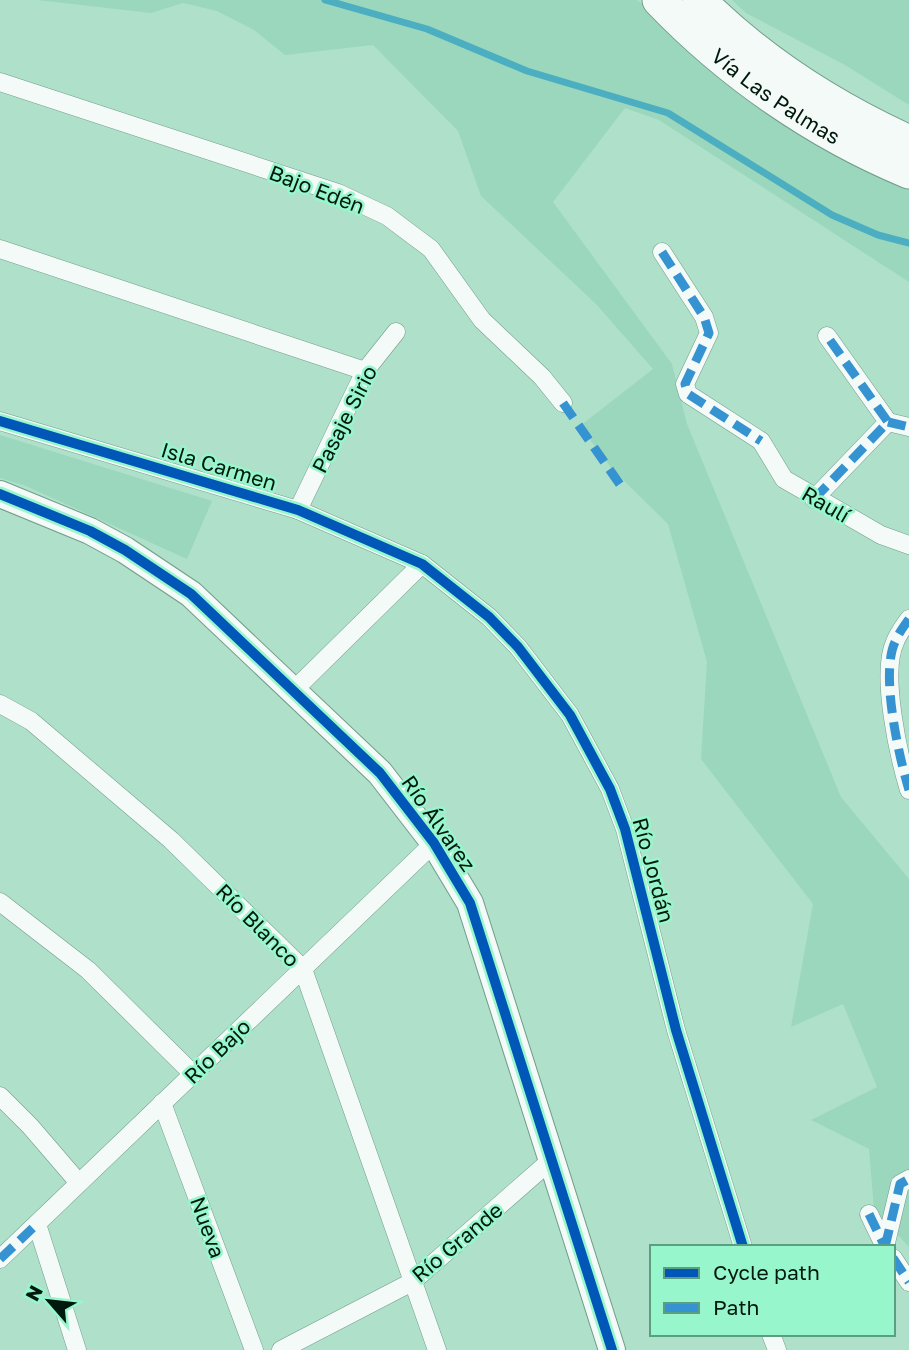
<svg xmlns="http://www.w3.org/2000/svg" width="909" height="1350" font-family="'Golos Text',sans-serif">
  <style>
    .green { fill: #9bd7bc }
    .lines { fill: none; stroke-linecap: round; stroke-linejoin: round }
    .stream { stroke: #4caec1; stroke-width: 7 }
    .street-casing { stroke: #729c8b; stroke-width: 19 }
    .secondary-casing { stroke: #729c8b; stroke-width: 28 }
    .highway-casing { stroke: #729c8b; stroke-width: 35 }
    .street { stroke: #f3faf7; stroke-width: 18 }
    .secondary { stroke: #f3faf7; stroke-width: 26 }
    .highway { stroke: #f3faf7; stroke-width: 33 }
    .quiet { stroke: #3693d2; stroke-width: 9; stroke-dasharray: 18 9; stroke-linecap: butt }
    .cycleway-casing { stroke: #98f6cd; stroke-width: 15 }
    .cycleway { stroke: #0057b8; stroke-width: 10 }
    .labels { text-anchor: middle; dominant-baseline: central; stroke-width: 5; stroke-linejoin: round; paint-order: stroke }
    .street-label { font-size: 21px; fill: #00190e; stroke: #98f6cd }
  </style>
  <rect width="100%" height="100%" fill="#aee0ca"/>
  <g class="green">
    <polygon points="37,0 637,0 909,183 909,282 659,120 625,108 553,202 672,364 687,424 841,797 909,879 909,1247 874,1209 869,1149 811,1120 877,1087 843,1004 791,1027 813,904 701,759 707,662 668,524 612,469 580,426 653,369 596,304 481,196 458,131 373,45 285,55 254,30 217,11 183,3 151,13"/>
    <polygon points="732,0 909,0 909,105 845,65 746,13"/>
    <polygon points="0,435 212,501 187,559 26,486 0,478"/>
  </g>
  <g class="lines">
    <polyline class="stream" points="325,0 427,29 527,71 668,113 832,215 878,235 909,243"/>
    <g class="street-casing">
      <g id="street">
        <polyline points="0,82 338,193 387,216 431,249 482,320 542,377 563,403"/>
        <polyline points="0,249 365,371"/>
        <polyline points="662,252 704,317 709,333 685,384 688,394 761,441 784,479 881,535 909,545"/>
        <polyline points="0,421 298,510 422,564 489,617 518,647 570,715 610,789 625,829 676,1030 743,1247"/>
        <polyline points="888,422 909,427"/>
        <polyline points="814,499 888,422 827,336"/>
        <polyline points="298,510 365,371 396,332"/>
        <path d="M909,619C904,626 898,634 895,642C880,674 899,757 909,790"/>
        <polyline points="293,691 422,564"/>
        <polyline points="0,704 31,721 171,840 303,969 437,1350"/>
        <polyline points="0,902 88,970 193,1074"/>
        <polyline points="0,1096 30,1126 79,1183"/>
        <polyline points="162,1103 254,1350"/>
        <polyline points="869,1214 885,1247"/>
        <polyline points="37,1224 77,1350"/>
        <polyline points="885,1247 900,1184 909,1179"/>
        <polyline points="893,1258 909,1282"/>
        <polyline points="0,1259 434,843"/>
        <polyline points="771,1334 777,1350"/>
        <polyline points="281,1350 412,1282 550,1161"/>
      </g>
    </g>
    <g class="secondary-casing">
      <polyline id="secondary" points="0,494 90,531 125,550 191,594 380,773 434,843 470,903 612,1350"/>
    </g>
    <g class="highway-casing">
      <g id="highway">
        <path id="s1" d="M659,0C729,73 815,133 909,172"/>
        <path d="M699,0C759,60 832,107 909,142"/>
      </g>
    </g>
    <use href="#street" class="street"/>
    <use href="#secondary" class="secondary"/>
    <use href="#highway" class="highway"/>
    <g class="quiet">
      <polyline points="662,252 704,317 709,333 685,384 688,394 761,441"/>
      <polyline points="563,403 621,486"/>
      <polyline points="888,422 909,427"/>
      <polyline points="814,499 888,422 827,336"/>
      <path d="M909,619C904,626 898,634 895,642C880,674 899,757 909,790"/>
      <polyline points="869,1214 885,1247"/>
      <polyline points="885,1247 900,1184 909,1179"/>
      <polyline points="893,1258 909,1282"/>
      <polyline points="0,1259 37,1224"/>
    </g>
    <g class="cycleway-casing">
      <g id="cycleway">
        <polyline points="0,421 298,510 422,564 489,617 518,647 570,715 610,789 625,829 676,1030 743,1247"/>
        <polyline points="0,494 90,531 125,550 191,594 380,773 434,843 470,903 612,1350"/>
      </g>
    </g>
    <use href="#cycleway" class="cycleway"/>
  </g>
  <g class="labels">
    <g class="street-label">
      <text stroke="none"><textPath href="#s1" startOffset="152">Vía Las Palmas</textPath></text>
      <text transform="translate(317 189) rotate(21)">Bajo Edén</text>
      <text transform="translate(344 419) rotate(-63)">Pasaje Sirio</text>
      <text transform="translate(219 466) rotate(17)">Isla Carmen</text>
      <text transform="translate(826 504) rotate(30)">Raulí</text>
      <text transform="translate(439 823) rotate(55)">Río Álvarez</text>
      <text transform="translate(654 870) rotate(75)">Río Jordán</text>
      <text transform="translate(258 925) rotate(45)">Río Blanco</text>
      <text transform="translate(217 1051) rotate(-44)">Río Bajo</text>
      <text transform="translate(208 1227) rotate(70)">Nueva</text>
      <text transform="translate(457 1242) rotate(-40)">Río Grande</text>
    </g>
  </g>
  <rect x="650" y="1245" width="245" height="91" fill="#98f6cd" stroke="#5b9e81" stroke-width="2"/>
  <rect x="664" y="1268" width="35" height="10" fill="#0057b8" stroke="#5b9e81" stroke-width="2"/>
  <text x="713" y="1280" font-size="21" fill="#00190e">Cycle path</text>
  <rect x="664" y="1303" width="35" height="10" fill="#3693d2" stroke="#5b9e81" stroke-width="2"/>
  <text x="713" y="1315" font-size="21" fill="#00190e">Path</text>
  <g transform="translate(49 1301) rotate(298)" stroke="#98f6cd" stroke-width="5" paint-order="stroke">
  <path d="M0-5L12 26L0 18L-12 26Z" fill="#00190e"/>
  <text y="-10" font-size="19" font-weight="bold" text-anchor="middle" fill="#00190e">N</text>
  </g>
</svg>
